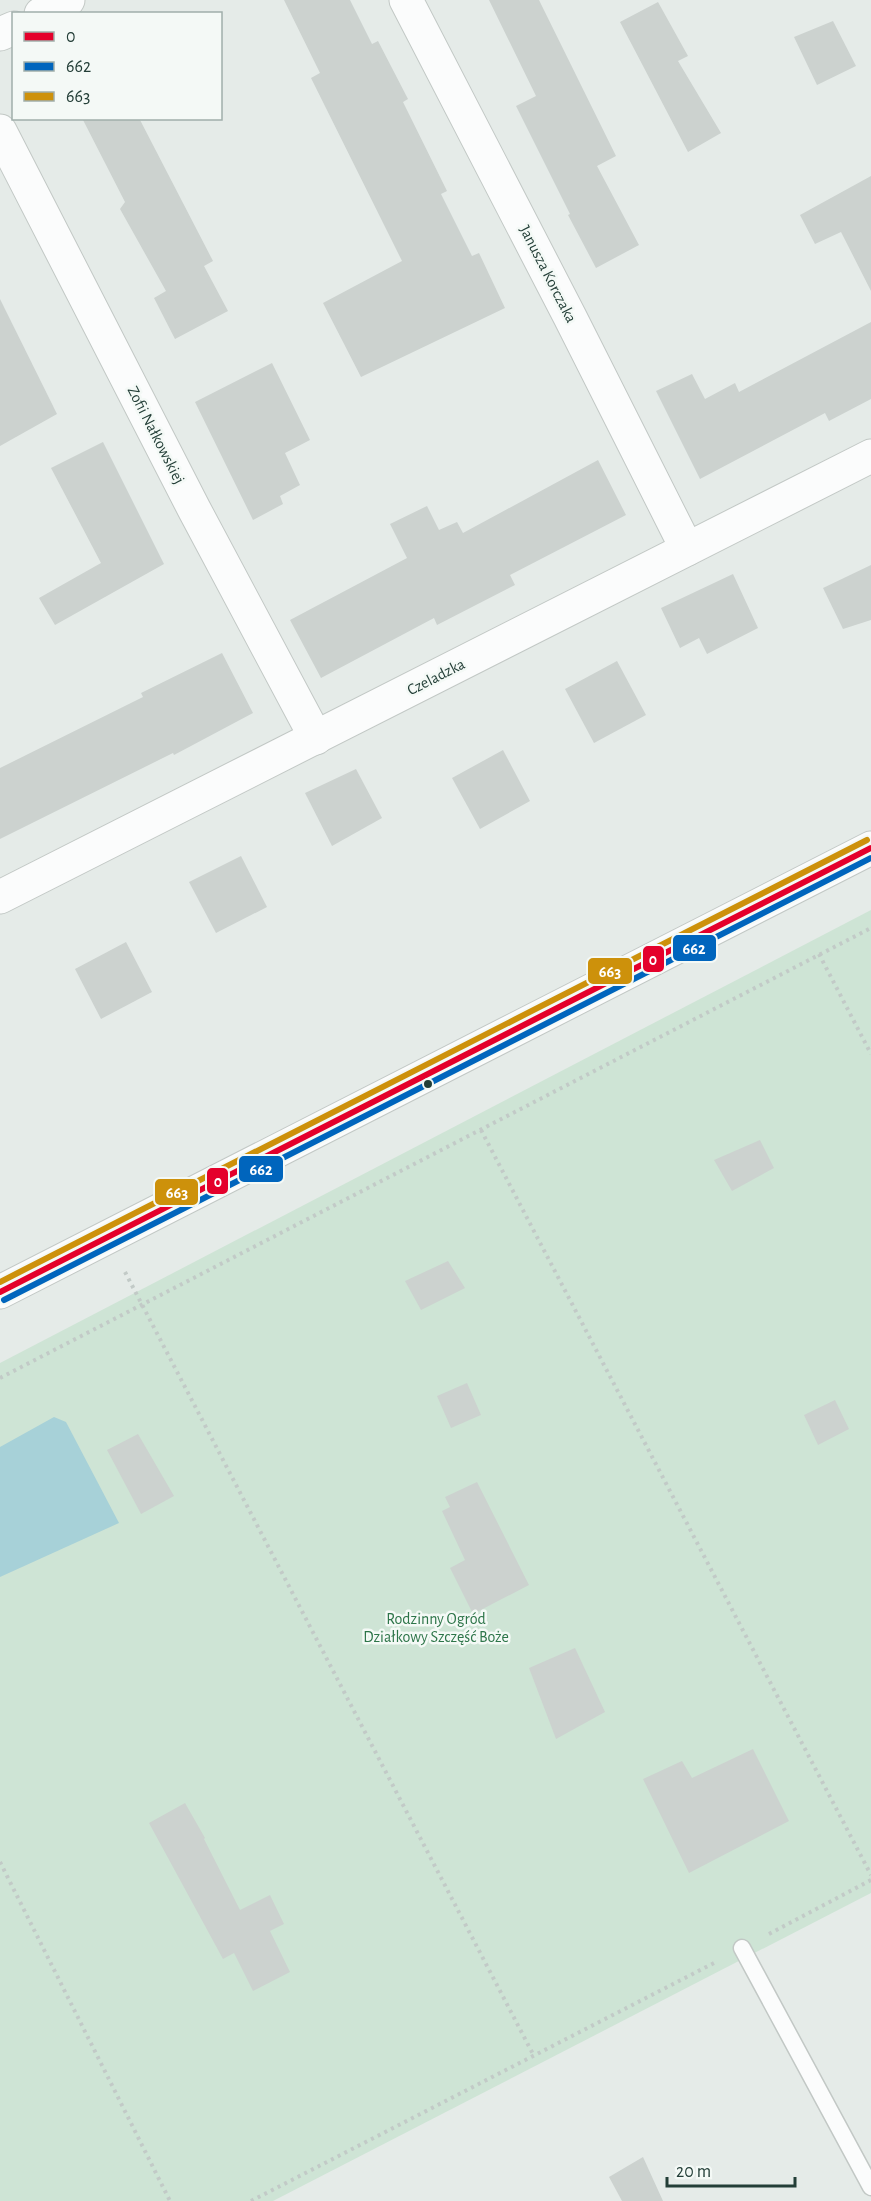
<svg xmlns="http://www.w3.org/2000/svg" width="871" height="2201" font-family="'Alegreya Sans',sans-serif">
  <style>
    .green { fill: #cee4d5 }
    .water { fill: #a7d1d8 }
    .building { fill: #ccd2cf }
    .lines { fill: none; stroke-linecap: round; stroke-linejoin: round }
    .lane-casing { stroke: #c2c8c5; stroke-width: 19 }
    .street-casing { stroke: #c2c8c5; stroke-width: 35 }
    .path { stroke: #c2cac7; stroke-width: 4; stroke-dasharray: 3 4.5; stroke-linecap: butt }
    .lane { stroke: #fbfcfc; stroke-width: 16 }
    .street { stroke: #fbfcfc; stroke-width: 33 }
    .bus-1-casing { stroke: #f4f9f6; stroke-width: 10 }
    .bus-2-casing { stroke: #f4f9f6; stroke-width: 10 }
    .bus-3-casing { stroke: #f4f9f6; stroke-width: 10 }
    .bus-1 { stroke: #e4002b; stroke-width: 6 }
    .bus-2 { stroke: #0065bd; stroke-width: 6 }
    .bus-3 { stroke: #cd910b; stroke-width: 6 }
    .bus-dot { fill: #233e37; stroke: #f4f9f6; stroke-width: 2 }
    .labels { text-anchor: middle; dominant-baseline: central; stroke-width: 5; stroke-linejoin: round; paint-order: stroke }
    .street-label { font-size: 16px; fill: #233e37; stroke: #f4f9f6 }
    .park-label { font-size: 16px; fill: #2d7549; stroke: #f4f9f6 }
    .line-badge { stroke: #f4f9f6; stroke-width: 2 }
    .badge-label { font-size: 16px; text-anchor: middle; font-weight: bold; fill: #fff }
  </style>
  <rect width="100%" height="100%" fill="#e5ebe8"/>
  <polygon class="green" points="871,910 871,1893 273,2201 0,2201 0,1363"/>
  <polygon class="water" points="54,1417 66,1422 119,1523 0,1577 0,1447"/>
  <g class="building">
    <polygon points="284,0 350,0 372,44 378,41 408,99 403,102 447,191 441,194 472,256 479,253 505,308 361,377 323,303 402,261 311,78 320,73"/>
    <polygon points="489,0 539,0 616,156 597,166 639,245 596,268 568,215 570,214 516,106 536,96"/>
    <polygon points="658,2 688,56 678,61 721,133 688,152 620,22"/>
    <polygon points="833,21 856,66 817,85 794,37"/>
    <polygon points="82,118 139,118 213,261 204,266 228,311 175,339 154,298 166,291 120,209 125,202"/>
    <polygon points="871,176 871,291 841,232 815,244 800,215"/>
    <polygon points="0,299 57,414 0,446"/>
    <polygon points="871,322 871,399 829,421 825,413 700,479 656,391 692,374 705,399 735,383 739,392"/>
    <polygon points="272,363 310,440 285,453 300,485 280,496 283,504 253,520 195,402"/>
    <polygon points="103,442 164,564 55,625 39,598 101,563 51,468"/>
    <polygon points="598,460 626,515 510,575 515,585 437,625 434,618 321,678 290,620 407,558 390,524 427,506 439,530 457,522 463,533"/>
    <polygon points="871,565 871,620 843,629 823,588"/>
    <polygon points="733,574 758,628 707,654 699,638 680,648 661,608"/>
    <polygon points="222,653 253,713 174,755 173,753 0,839 0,768 143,697 141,693"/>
    <polygon points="617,661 646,715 594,743 565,689"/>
    <polygon points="503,750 530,801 480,829 452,778"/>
    <polygon points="356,769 382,818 332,846 305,793"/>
    <polygon points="241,856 267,907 216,933 189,882"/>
    <polygon points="126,942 152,992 101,1019 75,969"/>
    <polygon points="760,1140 774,1168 732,1191 714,1160"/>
    <polygon points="448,1261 465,1288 421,1310 405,1281"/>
    <polygon points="467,1383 481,1415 451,1428 437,1396"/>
    <polygon points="835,1400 849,1429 818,1445 804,1415"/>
    <polygon points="138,1434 174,1496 141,1514 107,1450"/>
    <polygon points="477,1482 529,1585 473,1614 450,1568 465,1560 442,1511 450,1507 445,1497"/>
    <polygon points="575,1648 605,1712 556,1739 529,1668"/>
    <polygon points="753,1749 789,1821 689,1873 643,1779 682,1761 692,1778"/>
    <polygon points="185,1803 205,1838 204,1839 240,1910 270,1895 284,1924 270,1931 290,1972 253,1991 234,1953 223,1959 149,1823"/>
    <polygon points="643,2157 663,2201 622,2201 609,2177"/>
  </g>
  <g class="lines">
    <g class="lane-casing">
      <polyline id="lane" points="742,1948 871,2187"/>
    </g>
    <g class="street-casing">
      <g id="street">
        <polyline points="406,0 570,317 687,549"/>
        <polyline points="41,14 68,0"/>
        <polyline points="0,34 14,28"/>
        <polyline points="0,131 194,509 316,738"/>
        <polyline points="0,897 871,456"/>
        <polyline points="0,1292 871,848"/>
      </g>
    </g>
    <g class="path">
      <polyline points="819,954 871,1054"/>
      <polyline points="481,1130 871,1875"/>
      <polyline points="125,1272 534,2056"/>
      <polyline points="0,1378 871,928"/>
      <polyline points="0,1862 170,2201"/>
      <polyline points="769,1934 871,1880"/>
      <polyline points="251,2201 714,1963"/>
    </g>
    <use href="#lane" class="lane"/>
    <use href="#street" class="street"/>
    <g class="bus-1-casing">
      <polyline id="bus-1" points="0,1292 871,848"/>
    </g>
    <g class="bus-2-casing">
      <polyline id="bus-2" points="4,1300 871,858"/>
    </g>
    <g class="bus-3-casing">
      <polyline id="bus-3" points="0,1282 867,840"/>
    </g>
    <use href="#bus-1" class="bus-1"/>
    <use href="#bus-2" class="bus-2"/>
    <use href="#bus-3" class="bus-3"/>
  </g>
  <circle class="bus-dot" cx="428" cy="1084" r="5"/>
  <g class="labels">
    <g class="street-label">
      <text transform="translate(548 274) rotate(63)">Janusza Korczaka</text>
      <text transform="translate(156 435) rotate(63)">Zofii Nałkowskiej</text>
      <text transform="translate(436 677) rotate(-27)">Czeladzka</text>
    </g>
    <g class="park-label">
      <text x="436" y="1619">Rodzinny Ogród<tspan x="436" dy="18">Działkowy Szczęść Boże</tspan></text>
    </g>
  </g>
  <g class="line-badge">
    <rect x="672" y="934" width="45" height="28" rx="6" fill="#0065bd"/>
    <rect x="642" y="945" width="23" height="28" rx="6" fill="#e4002b"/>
    <rect x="587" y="957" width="46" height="28" rx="6" fill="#cd910b"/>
    <rect x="238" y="1155" width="46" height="28" rx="6" fill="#0065bd"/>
    <rect x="206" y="1167" width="23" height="28" rx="6" fill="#e4002b"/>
    <rect x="154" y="1178" width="45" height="28" rx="6" fill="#cd910b"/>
  </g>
  <g class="badge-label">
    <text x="694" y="954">662</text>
    <text x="653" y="965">0</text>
    <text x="610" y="977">663</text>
    <text x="261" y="1175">662</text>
    <text x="218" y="1187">0</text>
    <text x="177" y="1198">663</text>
  </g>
  <rect x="12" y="12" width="210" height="108" fill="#f4f9f6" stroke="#a0aeaa" stroke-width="1.5"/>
  <rect x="24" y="32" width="30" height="9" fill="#e4002b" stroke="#a0aeaa" stroke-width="1.5"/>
  <text x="66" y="42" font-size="18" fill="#233e37">0</text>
  <rect x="24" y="62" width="30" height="9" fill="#0065bd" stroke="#a0aeaa" stroke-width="1.5"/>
  <text x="66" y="72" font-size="18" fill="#233e37">662</text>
  <rect x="24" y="92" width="30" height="9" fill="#cd910b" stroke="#a0aeaa" stroke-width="1.5"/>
  <text x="66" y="102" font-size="18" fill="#233e37">663</text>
  <path d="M667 2177v9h128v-9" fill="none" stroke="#233e37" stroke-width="3"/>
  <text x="676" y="2177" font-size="18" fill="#233e37" stroke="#f4f9f6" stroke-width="4.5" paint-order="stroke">20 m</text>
</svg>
